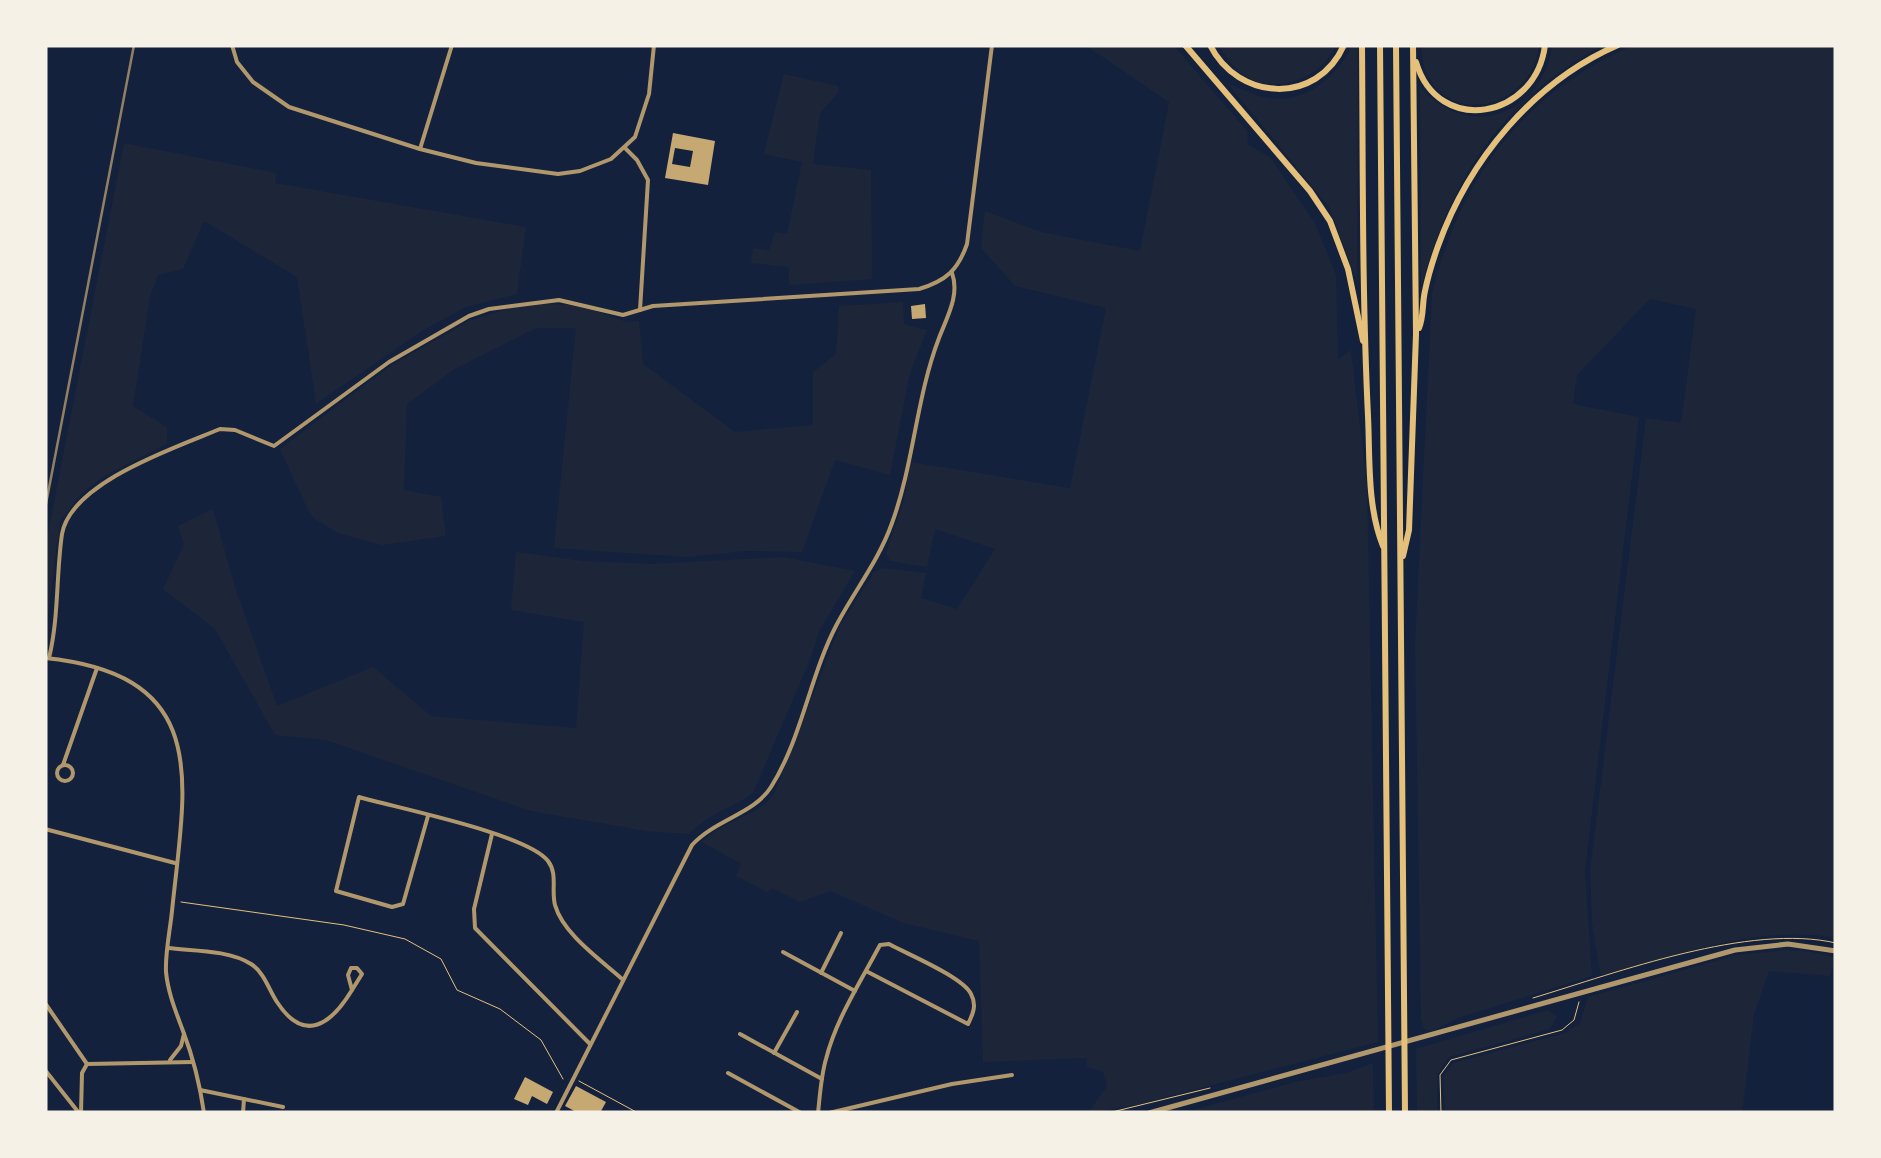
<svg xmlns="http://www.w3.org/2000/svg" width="1881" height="1158" font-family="'Nunito Sans',sans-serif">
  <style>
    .green { fill: #1d2539 }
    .building { fill: #c6a872; fill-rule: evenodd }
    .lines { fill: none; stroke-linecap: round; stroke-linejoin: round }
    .path { stroke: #e5c07b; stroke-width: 1 }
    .minor { stroke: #b1986c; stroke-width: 4 }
    .tertiary { stroke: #b1986c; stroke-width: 5 }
    .motorway { stroke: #e5c07b; stroke-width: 6 }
    .rail { stroke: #918062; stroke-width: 2.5 }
  </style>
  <rect width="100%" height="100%" fill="#14213d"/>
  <g class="green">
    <path d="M1085,45H1173L1247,131L1248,145L1270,157L1315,223L1336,275L1338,359L1351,350L1367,486L1378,1042L1136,1105L1088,1113L1107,1086L1103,1072L1087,1067L1086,1058L983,1062L979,941L904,923L830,891L800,902L772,888L767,892L736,876L741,864L702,842C722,820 755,819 774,794L840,626L874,572L883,568L926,573L921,598L957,609L995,549L935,529L927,567L890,561L886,553L904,500L910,462L1070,488L1106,308L1015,286L981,248L985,211L1041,232L1140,251L1169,102Z"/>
    <path d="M1218,45H1336C1321,79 1276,96 1243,75C1233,68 1225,55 1218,45Z"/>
    <path d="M1352,45H1358L1357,281L1329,207L1228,84C1241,88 1254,96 1267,98C1306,104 1337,77 1352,45Z"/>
    <path d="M1421,45H1539C1534,103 1457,129 1428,76C1423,68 1422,55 1421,45Z"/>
    <path d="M1552,45H1604C1502,98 1451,179 1421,287L1420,87C1468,142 1543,116 1552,45Z"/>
    <path d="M1633,45H1836V938C1758,924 1678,955 1603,975L1600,972L1592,924L1590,871L1646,418L1681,423L1696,309L1650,299L1577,375L1573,404L1639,417L1585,871L1592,976L1458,1018L1432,1031L1424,1029L1421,1019L1415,644L1432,293C1461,177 1522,94 1633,45Z"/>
    <polygon points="784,74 838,86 839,92 820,113 813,164 871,170 872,279 789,285 789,267 751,263 753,248 769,250 775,232 787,234 802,162 764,154"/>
    <polygon points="124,143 276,173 275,183 526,227 517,294 466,307 422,331 316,404 297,277 204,221 183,269 158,275 150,297 133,406 167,427 167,444 104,476 80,495 60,521 46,632 45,548"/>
    <polygon points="903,302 904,324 927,330 910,373 890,475 835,460 802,552 746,551 686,557 554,548 576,328 536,328 455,369 407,404 404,490 441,497 446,536 382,545 338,533 315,519 308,510 280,449 392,365 471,320 511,308 540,304 578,305 627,322 639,321 643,364 735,432 813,425 813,372 836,354 839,306"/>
    <path d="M213,509L235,587L277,706L373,667L431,716L576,728L584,622L511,610L516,552L583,561L652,564L783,557L855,571L819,631L812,655L753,793C731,809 707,814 689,834L646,831L531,811L326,740L275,735L215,629L163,589L184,544L178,526Z"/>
    <polygon points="1788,950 1812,952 1836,958 1830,976 1769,971 1754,1015 1742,1113 1445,1113 1443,1077 1453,1063 1565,1033 1580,1023 1588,997 1737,955"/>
    <polygon points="1548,1010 1557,1016 1550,1029 1449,1057 1437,1075 1437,1113 1417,1113 1416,1049"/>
    <polygon points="1373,1063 1374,1113 1182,1113 1295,1082 1346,1073"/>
  </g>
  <g class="building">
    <path d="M673,133L715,141L708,185L665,178ZM675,148L693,151L690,167L672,164Z"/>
    <polygon points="925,304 926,318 912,319 911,306"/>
    <polygon points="525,1077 553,1092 547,1104 532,1096 528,1105 514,1099"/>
    <polygon points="576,1086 606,1102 600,1113 578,1113 565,1106"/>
  </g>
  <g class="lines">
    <g class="path">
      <polyline points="181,902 344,925 405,939 441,959 457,990 500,1009 541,1040 563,1079"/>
      <path d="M1533,998C1619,972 1749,923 1836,943"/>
      <polyline points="579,1081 638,1113"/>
      <polyline points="1108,1113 1210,1088"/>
      <polyline points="1441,1113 1440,1075 1451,1060 1562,1030 1574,1020 1579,1002"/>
    </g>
    <g class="minor">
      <polyline points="232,45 237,62 253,82 289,107 420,149 476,163 558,174 580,171 611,159 635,137 649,94 654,45"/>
      <polyline points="625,148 637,160 648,180 640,310"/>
      <polyline points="420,149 452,45"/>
      <path d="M45,658C214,675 185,783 172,911C170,931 165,953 166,972C168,993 176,1012 183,1031C193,1057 200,1085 204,1113"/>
      <path d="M49,658C59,617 56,575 62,534C71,482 177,447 220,429L235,430L274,446L389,362L469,316L489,309L559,300L623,315L653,306L919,289C946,281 958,270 967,244L992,45"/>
      <polyline points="63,765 97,668"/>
      <circle cx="65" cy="773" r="8"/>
      <path d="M428,816L403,904L392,907L336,891L359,797C397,808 528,834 548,861C558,874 551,890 555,905C563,934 601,960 622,979"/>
      <polyline points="45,829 175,863"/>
      <polyline points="492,834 474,909 475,928 590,1044"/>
      <path d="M168,948C194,951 229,950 251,964C264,972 269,990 277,1002C305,1045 332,1023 352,990"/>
      <polyline points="783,952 855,991"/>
      <polygon points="351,968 357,968 362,974 352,990 348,975"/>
      <polyline points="821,973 841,933"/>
      <polyline points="45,1003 87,1064"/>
      <polyline points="740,1034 822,1079"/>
      <polyline points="774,1053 797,1012"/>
      <polyline points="170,1060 181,1046 184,1034"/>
      <polyline points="87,1064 193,1062"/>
      <polyline points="45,1070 79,1113"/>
      <polyline points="728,1073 801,1113"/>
      <polyline points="200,1090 283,1107"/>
      <polyline points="81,1113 82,1073 87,1064"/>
      <polyline points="243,1113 244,1099"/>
      <path d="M556,1113L692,845C716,819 754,814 771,787C802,738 810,675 837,624C855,590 879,560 892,523C914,463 916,398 939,338C947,317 960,295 952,273"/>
      <path d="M818,1113C820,1095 821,1076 826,1059C836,1019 861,981 880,945L889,944C907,954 963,977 971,994C977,1005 973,1014 968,1024L866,971"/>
      <polyline points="829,1113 952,1084 1012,1075"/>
    </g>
    <polyline class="tertiary" points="1149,1113 1735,950 1788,944 1836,951"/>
    <g class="motorway">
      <polyline points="1185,45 1310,191 1330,221 1348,269 1363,341"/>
      <path d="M1210,45C1238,101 1317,106 1344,45"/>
      <path d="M1362,45C1363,169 1362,292 1368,416C1370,457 1367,507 1383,546"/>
      <polyline points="1380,45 1389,1113"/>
      <polyline points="1396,45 1405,1113"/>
      <path d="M1416,62C1438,137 1536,119 1545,45"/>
      <path d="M1419,328C1424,316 1422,303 1425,291C1428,276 1433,260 1438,246C1469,160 1533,82 1618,45"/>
      <polyline points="1403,556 1409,530 1416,334 1413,45"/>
    </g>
    <polyline class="rail" points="45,509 134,45"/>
  </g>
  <rect width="1881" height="1158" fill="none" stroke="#f6f1e7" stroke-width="95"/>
</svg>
